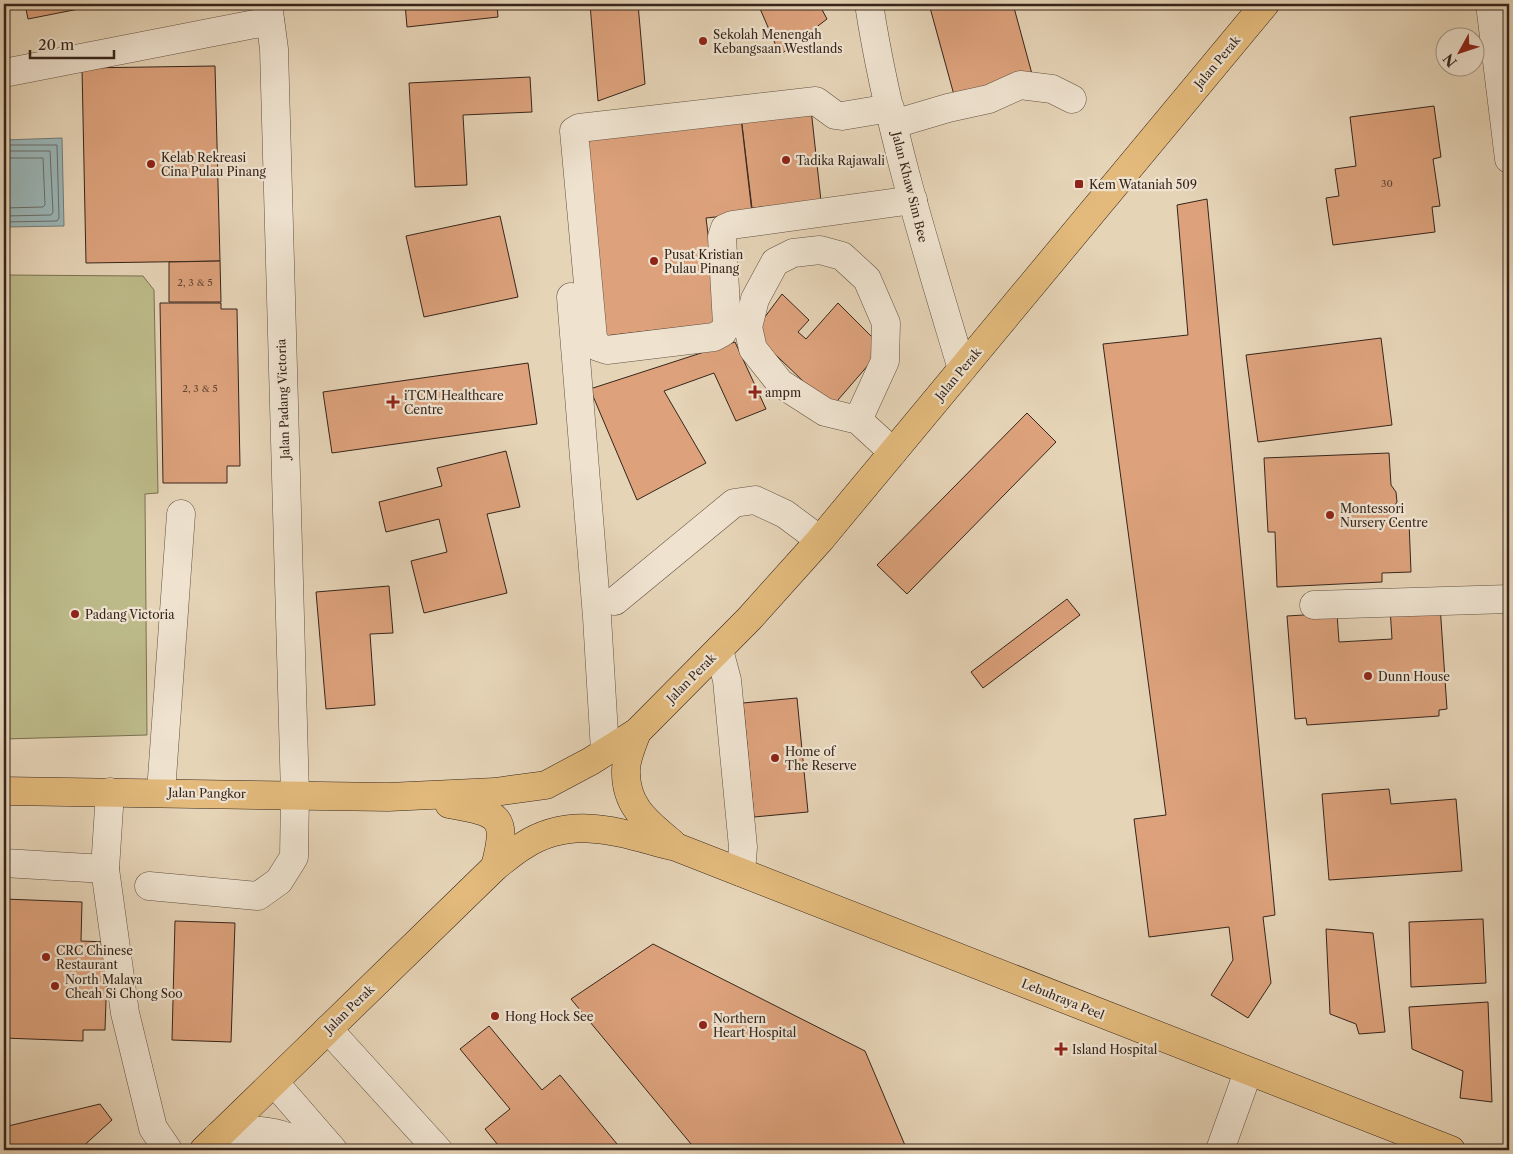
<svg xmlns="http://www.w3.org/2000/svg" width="1513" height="1154" font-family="'Libre Caslon Text',serif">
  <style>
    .green { fill: #bdba89; stroke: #7a7052 }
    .water { fill: #9ab6b8; stroke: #727c79 }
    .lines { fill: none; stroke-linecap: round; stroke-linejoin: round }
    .shore { stroke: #686e6a; stroke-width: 1 }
    .building { fill: #dda27c; stroke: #36251b }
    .minor-casing { stroke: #625142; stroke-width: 29 }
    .major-casing { stroke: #36251b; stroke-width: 29 }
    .minor { stroke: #efe3d0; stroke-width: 28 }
    .major { stroke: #e3ba7c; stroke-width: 28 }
    .poi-dot { fill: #8f2418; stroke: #efe3d0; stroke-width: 2 }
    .labels { text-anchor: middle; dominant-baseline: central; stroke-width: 4.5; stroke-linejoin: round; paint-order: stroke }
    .number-label { font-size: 10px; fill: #604433 }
    .poi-label { font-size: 12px; fill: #36251b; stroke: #efe3d0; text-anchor: start }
    .street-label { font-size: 12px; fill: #36251b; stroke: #efe3d0 }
  </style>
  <rect width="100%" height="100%" fill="#e6d4b7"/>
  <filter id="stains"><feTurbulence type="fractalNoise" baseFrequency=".004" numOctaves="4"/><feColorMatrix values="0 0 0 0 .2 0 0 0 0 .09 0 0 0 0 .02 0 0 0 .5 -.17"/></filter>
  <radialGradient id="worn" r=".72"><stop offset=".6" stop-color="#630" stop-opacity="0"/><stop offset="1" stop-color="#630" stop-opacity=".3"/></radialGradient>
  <polygon class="green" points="4,275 143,276 154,290 158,493 145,494 147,735 4,739"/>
  <polygon class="water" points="62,138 64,226 4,227 4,140"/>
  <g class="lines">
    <g class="shore">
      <polyline points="4,145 57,145 59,218 57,221 4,222"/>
      <polyline points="4,151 50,151 53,212 51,215 4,216"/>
      <polyline points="4,158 43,158 45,205 43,207 4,208"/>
    </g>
  </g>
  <g class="building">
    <polygon points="25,4 104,4 28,19"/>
    <polygon points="405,4 497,4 498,17 407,27"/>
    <polygon points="590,4 638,4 645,84 598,101"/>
    <polygon points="758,4 819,4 827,19 780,55"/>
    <polygon points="929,4 1013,4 1032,74 954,95"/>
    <polygon points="215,66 220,261 86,263 82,68"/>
    <polygon points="530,77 532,112 463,115 467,185 415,187 409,83"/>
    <polygon points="1434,106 1441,157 1433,159 1440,206 1432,207 1435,232 1333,245 1326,198 1339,196 1335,169 1356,166 1350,117"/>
    <polygon points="811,109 821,201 752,208 741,116"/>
    <polygon points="741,118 752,213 706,218 719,323 596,337 582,136"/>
    <polygon points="1207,199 1275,915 1263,917 1271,983 1248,1018 1211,995 1233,960 1229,927 1149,937 1134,819 1166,815 1103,344 1188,335 1177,205"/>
    <polygon points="500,216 518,297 424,317 406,236"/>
    <polygon points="220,261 221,302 169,302 169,262"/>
    <polygon points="782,294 809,320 798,332 806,339 838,303 883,348 831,408 753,333"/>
    <polygon points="160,303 221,303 221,309 237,309 240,466 227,466 227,483 163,483"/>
    <polygon points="1381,338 1392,425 1258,442 1246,355"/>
    <polygon points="735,342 766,409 736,421 714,373 664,391 706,463 637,500 590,389"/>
    <polygon points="528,363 537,424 332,453 323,392"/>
    <polygon points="1027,413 1056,442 907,594 877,565"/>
    <polygon points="506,451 520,507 487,514 507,593 424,613 411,561 447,552 439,519 386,532 379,502 442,486 437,468"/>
    <polygon points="1389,453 1391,485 1396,492 1397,502 1393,508 1394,522 1409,522 1411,572 1382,573 1382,582 1277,587 1275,532 1268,532 1264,458"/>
    <polygon points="389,586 393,633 370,634 375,705 326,709 316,592"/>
    <polygon points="1067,599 1080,615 983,688 971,672"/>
    <polygon points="1440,605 1447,709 1439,710 1439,716 1307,725 1306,718 1295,719 1287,616 1337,613 1339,642 1392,639 1390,608"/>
    <polygon points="797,698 808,812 754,817 743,703"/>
    <polygon points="1389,789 1391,804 1456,799 1462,871 1329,880 1322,794"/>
    <polygon points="4,899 82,902 81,941 108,942 105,1030 83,1030 83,1041 4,1038"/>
    <polygon points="1483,919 1486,983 1411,987 1409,922"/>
    <polygon points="175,921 235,923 231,1042 172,1040"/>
    <polygon points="1326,929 1373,933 1385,1032 1359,1034 1356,1024 1330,1014"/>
    <polygon points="653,944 865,1051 907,1150 696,1150 571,999"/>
    <polygon points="1488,1002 1492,1102 1460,1098 1463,1071 1412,1049 1409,1007"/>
    <polygon points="489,1026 542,1090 560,1075 622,1150 502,1150 485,1129 510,1109 460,1049"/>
    <polygon points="100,1104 112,1120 79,1150 4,1150 4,1127"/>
  </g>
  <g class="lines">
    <g class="minor-casing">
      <g id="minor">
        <path d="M869,4C888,128 926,249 962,369"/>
        <polyline points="1490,4 1509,159"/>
        <polyline points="4,73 270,21"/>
        <polyline points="890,108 842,116 835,115 816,101 579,128 574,131 593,338 598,347 607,350 714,337 723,332 727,324 722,237 725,228 732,225 913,200"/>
        <polyline points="894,124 948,108 989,99 1020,85 1052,89 1072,99"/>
        <polyline points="571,297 597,617 605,751"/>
        <polyline points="858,420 885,361 886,323 867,279 842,256 820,250 793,253 775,262 755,299 748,327 753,349 780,383 825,412 858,420 893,452"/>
        <polyline points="615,601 734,503 755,500 785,514 820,540"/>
        <polyline points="1314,605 1509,599"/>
        <polyline points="719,650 727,680 743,847 741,872"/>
        <polyline points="110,792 105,869 125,1013 153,1128 168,1150"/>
        <polyline points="161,792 181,514"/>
        <polyline points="4,863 105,869"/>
        <polyline points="149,886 258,896 279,881 294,857 295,795 274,49 268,4"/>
        <polyline points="328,1029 438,1150"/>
        <polyline points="274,1082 333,1150"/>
        <path d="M217,1137C263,1123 283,1135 326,1150"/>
        <polyline points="1220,1150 1248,1072"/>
      </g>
    </g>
    <g class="major-casing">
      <g id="major">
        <path d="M637,732C633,743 626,758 626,770C625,806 647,822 672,843"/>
        <polyline points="4,791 388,797 495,792 546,785 591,761 637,732 749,619 820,540 1265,4"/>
        <path d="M449,804C498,813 509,814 495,867"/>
        <path d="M204,1150L495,867C504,860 513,852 523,846C574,813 623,834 676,847L1451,1150"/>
      </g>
    </g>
    <use href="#minor" class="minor"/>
    <use href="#major" class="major"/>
  </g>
  <g class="poi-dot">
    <circle cx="703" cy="41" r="5"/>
    <circle cx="786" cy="160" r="5"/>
    <circle cx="151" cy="164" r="5"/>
    <rect x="1074" y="179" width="10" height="10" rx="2.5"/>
    <circle cx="654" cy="261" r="5"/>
    <path d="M752.5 384.5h5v5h5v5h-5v5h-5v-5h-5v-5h5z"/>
    <path d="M390.5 394.5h5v5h5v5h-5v5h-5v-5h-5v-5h5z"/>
    <circle cx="1330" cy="515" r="5"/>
    <circle cx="75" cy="614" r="5"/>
    <circle cx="1368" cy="676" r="5"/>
    <circle cx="775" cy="758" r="5"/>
    <circle cx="46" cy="957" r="5"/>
    <circle cx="55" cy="986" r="5"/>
    <circle cx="495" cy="1016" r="5"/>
    <circle cx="703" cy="1025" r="5"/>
    <path d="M1058.5 1041.5h5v5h5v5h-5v5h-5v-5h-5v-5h5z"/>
  </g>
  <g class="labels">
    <g class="number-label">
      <text x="1387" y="183">30</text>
      <text x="195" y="282">2, 3 &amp; 5</text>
      <text x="200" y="388">2, 3 &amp; 5</text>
    </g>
    <g class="poi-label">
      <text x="713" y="34">Sekolah Menengah<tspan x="713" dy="14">Kebangsaan Westlands</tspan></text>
      <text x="161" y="157">Kelab Rekreasi<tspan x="161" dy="14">Cina Pulau Pinang</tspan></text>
      <text x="796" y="160">Tadika Rajawali</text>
      <text x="1089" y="184">Kem Wataniah 509</text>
      <text x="664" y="254">Pusat Kristian<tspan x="664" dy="14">Pulau Pinang</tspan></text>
      <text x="765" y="392">ampm</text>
      <text x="404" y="395">iTCM Healthcare<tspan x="404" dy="14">Centre</tspan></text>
      <text x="1340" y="508">Montessori<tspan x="1340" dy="14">Nursery Centre</tspan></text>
      <text x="85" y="614">Padang Victoria</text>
      <text x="1378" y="676">Dunn House</text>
      <text x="785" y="751">Home of<tspan x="785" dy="14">The Reserve</tspan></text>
      <text x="56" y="950">CRC Chinese<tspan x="56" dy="14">Restaurant</tspan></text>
      <text x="65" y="979">North Malaya<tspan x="65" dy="14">Cheah Si Chong Soo</tspan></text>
      <text x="505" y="1016">Hong Hock See</text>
      <text x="713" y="1018">Northern<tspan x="713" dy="14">Heart Hospital</tspan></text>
      <text x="1072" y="1049">Island Hospital</text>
    </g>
    <g class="street-label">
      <text transform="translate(1217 62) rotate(-50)">Jalan Perak</text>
      <text transform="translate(910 187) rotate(76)">Jalan Khaw Sim Bee</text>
      <text transform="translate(958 374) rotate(-50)">Jalan Perak</text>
      <text transform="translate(283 399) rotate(-92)">Jalan Padang Victoria</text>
      <text transform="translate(691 678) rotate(-45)">Jalan Perak</text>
      <text transform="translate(207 793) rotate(1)">Jalan Pangkor</text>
      <text transform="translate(1063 999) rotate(22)">Lebuhraya Peel</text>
      <text transform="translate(349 1009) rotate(-44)">Jalan Perak</text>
    </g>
  </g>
  <rect width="1513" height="1154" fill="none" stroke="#e6d4b7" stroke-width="20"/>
  <rect x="5" y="5" width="1503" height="1144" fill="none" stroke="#36251b" stroke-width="2.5"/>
  <rect x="10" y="10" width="1493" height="1134" fill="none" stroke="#36251b"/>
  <g transform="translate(1460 52) rotate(230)"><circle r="24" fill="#efe3d0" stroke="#a59788"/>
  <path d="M0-4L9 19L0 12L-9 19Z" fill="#8f2418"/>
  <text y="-8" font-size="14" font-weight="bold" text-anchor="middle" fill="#36251b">N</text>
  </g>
  <path d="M30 50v8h84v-8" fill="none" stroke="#36251b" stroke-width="2.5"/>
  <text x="38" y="50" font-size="15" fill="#36251b" stroke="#efe3d0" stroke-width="4" paint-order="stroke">20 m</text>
  <rect width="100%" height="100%" filter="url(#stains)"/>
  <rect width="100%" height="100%" fill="url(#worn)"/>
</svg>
